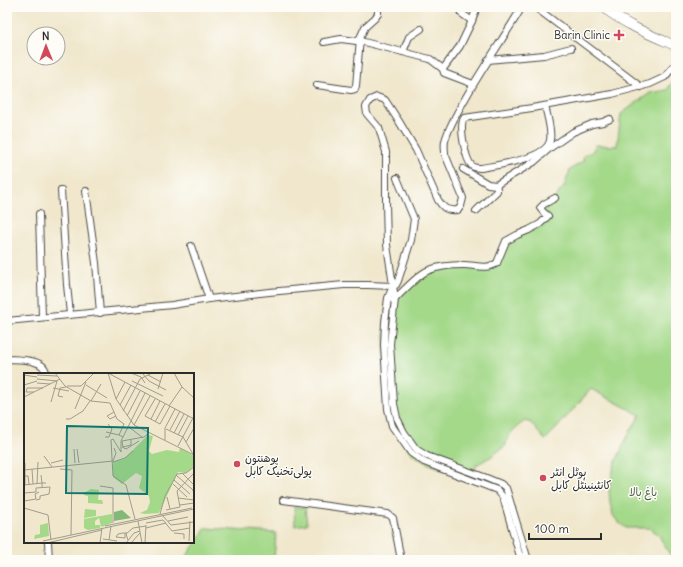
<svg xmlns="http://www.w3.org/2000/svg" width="683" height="567" font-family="Delius,'Playpen Sans Arabic',sans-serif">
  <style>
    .green { fill: #a4d98a; stroke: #68825a }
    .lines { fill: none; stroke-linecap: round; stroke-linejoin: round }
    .minor-casing { stroke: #494743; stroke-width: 8 }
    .primary-casing { stroke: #494743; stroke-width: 10 }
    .minor { stroke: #fff; stroke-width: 6 }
    .primary { stroke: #fff; stroke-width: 9 }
    .poi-dot { fill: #d1495b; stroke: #fdfcf7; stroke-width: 1.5 }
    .labels { text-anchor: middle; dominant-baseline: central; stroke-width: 3; stroke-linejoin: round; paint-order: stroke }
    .poi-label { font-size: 11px; fill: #2b2b2b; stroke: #fdfcf7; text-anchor: start }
    .park-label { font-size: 11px; fill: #4f5f48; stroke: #fdfcf7 }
    .inset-road { fill: none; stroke: #a19c8c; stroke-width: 1 }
    .view { fill: #0f766e; fill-opacity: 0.15; stroke: #0f766e; stroke-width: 2 }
    .inset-edge { fill: none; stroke: #2b2b2b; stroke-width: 2 }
  </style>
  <rect width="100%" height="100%" fill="#fdfcf7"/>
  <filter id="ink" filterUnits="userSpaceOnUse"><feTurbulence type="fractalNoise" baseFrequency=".025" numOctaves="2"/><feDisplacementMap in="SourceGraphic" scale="8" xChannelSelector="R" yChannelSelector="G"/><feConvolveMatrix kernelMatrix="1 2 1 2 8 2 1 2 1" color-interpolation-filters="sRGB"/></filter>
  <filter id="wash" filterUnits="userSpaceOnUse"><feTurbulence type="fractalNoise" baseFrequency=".012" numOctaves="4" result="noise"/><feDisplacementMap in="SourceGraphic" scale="16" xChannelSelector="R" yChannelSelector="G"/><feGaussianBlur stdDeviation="0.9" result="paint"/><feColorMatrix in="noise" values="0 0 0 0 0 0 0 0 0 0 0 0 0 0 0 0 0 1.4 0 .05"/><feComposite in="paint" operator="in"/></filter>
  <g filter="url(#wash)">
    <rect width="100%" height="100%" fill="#f0e7cc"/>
    <g class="green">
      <path d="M676,76V560H673L658,534L649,528H626L618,522L613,515L610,503L609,489L614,466L628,435L640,415L591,389L555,430L545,440L531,423L525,421C519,425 511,431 508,438C507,439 506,444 506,445L492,456L476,465L475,481L424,462L411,453L392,426L384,345L387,303L420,275L437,268L493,266L506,241L548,216L540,208L555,198L558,195L559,192L564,187L570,170L583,161L584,155L592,152L596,145L617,146L621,114L650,93L667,90Z"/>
      <polygon points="294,507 305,508 307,524 295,526"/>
      <polygon points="206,528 276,533 274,560 184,560"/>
    </g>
  </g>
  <g filter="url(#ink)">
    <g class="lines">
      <g class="minor-casing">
        <g id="minor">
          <path d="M522,7C504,38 482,68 465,99C457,113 449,126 445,141C444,146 445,149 445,154L463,198L461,206L458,210C447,211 444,209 438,200L416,150L400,123L385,100L377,97L370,100L366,107L367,114L379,128L386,152V203L387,245L395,299L390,344L394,404L397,418L404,432L416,449L427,456L484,477L501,484L506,488L528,560"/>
          <polyline points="535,7 641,87"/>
          <polyline points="461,13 472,21"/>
          <polyline points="324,42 341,39 364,42 430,59 443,69"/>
          <polyline points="403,52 409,37 421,29"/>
          <polyline points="488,60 544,55 571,48"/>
          <polyline points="473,84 444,73 443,69 460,46 472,21 477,7"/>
          <polyline points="317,85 351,90 355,89 356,86 360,38 365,27 375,18 378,14 378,7"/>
          <path d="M545,106C547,115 552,130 550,140C547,159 497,165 481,168C478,168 474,168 472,166C465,159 459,126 464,118L532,108L612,94L650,84L665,77L676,63"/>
          <polyline points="463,169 488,184 496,185 534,162 550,148 573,132 592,124 603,122 610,119"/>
          <polyline points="397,178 414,219 411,240 398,281 396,285 393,286 388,298 385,322 384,345 388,409 392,426 411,453 424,462 497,490 503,497 521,560"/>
          <polyline points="61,190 67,285 70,314"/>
          <polyline points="86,191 96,263 100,313"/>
          <polyline points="476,211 497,191 497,189 496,185"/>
          <polyline points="39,214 42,317"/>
          <polyline points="191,246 209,299"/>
          <path d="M393,300L395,299C402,292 418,275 427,271C438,266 452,265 464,265C474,265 488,270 497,263L506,241L517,235L529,230L540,224L548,216L544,213L540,208L544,204L555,198"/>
          <polyline points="7,321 172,305 209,299 269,292 344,285 368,285 393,286"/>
          <path d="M7,359C18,360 46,358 46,374"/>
          <polyline points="283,500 388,514 393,518 401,560"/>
          <polyline points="48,542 49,560"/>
        </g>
      </g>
      <g class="primary-casing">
        <path id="primary" d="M603,7C623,24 653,36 676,46"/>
      </g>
      <use href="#minor" class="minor"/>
      <use href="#primary" class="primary"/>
    </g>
  </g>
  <g class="poi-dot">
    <path d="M617 29h4v4h4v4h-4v4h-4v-4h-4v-4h4z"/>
    <circle cx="237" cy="464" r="4"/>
    <circle cx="543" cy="478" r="4"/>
  </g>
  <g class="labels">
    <g class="poi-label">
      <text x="610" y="35" text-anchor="end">Barin Clinic</text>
      <text x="245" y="458">پوهنتون<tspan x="245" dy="13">پولی‌تخنیک کابل</tspan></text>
      <text x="551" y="472">ہوٹل انٹر<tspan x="551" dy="13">کانٹینینٹل کابل</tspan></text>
    </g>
    <g class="park-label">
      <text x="643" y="492">باغ بالا</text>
    </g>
  </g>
  <g transform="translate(24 373)">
    <rect width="170" height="170" fill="#f0e7cc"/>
    <path d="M124,62L129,63L125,78L128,81L143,77L155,79L156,75L170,83V93L162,100L154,99L135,140L121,141L116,140L123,137L126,129L125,123L115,115L118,103L112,100L98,111L89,104V89L100,86ZM67,116L75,117L74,127H78L79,131L64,130V123L60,122V120ZM61,136L72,137V143L60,145ZM88,141V150L77,154L75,145L71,148V152H76V155L64,157L60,155V146ZM24,150L25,163L10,166L11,162L16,161V152Z" fill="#a4d98a"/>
    <path d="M98,137L107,145L90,148V139Z" fill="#83b976"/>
    <path class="inset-road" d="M31,0L41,13L67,28L86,30L93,46L100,51L95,62L99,64M84,0L170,46M84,0L92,26L110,52L170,82M107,0L117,4L121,10M118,0L125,8L142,17M150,0L158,14L170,25M0,2L13,4M13,2L33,3M124,2L137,9M13,6L33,8M108,8L139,23M13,10L26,11M0,12L13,8M62,12L83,25M43,13H57L70,0M29,15L45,18M134,16L139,0M10,19H2L3,15H19M0,24L36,6M39,24L34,23L36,15L42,14M92,26L101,9M131,26L121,43L136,51L146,33M67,28L77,11M27,29L33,8M96,32L107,12M145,33L158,14M51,36L62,9M99,38L116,6L128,0M90,39L83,43L86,46L92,43M103,43L116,18M42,46H46L59,38L66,28M127,46L136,28M131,49L141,31M110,52L126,23M105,54L119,65M142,56L159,64L169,81M146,57L156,38M82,59L95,62M150,60L160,41M154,62L164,43M81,64H85L88,56L84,51M87,67L89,103L102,112L111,146M87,67L89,66L97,79V68L121,20M107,67V72L99,74L98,68L120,64L124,61M141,67V55L151,36M162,69L170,55M154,73L170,43M98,74L102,76L115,68M50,76L51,90M53,76L55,90M20,83L28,94M89,88L92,80L90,75M89,89L101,85L109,78M1,90V112M27,90L39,87M8,96L9,111M36,96L48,97L47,162M0,97L89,88M159,101L170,112M17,102L18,110H22M152,102L169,117L170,121M0,103H4L5,111M150,107L166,121M13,111L14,89M149,111L163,124M0,112L18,110V114M76,113L89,115V150M0,120L12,119V115L26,114L25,121L16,123V126L12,127M143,124L146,136M154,125L170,127M0,128L12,126L11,121L15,119M156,132L170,130M0,135L24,142L27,167M142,137L156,134L153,118L170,100M136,141L141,123L153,101L162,100L170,94M138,142L147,152L170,149M114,148L118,170M144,148L164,144M122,150L139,147L148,158L166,155M81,153L168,135M122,155L142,150M101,160V165L92,164L94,161L99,160H103M150,160L160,161V166M79,166L93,168M85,167L87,153M104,167L102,161L109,155L122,153M19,168L170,136M165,168L166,148M23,170L78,157M76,170L78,155M102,170L110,160L116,158M107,170L116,160M121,170L122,152"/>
    <path class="view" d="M43,53L124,55L123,121L42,120Z"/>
    <rect width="170" height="170" class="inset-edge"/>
  </g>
  <rect width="683" height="567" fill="none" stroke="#fdfcf7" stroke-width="24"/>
  <g transform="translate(46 46) rotate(359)"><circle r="19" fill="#fdfcf7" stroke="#a9a8a5"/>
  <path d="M0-3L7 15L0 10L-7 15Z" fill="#d1495b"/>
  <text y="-6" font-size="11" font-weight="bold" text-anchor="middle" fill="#2b2b2b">N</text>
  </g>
  <path d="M529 533v6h72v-6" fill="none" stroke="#2b2b2b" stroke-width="2"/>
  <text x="535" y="533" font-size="12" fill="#2b2b2b" stroke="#fdfcf7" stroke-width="3" paint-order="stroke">100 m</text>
</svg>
